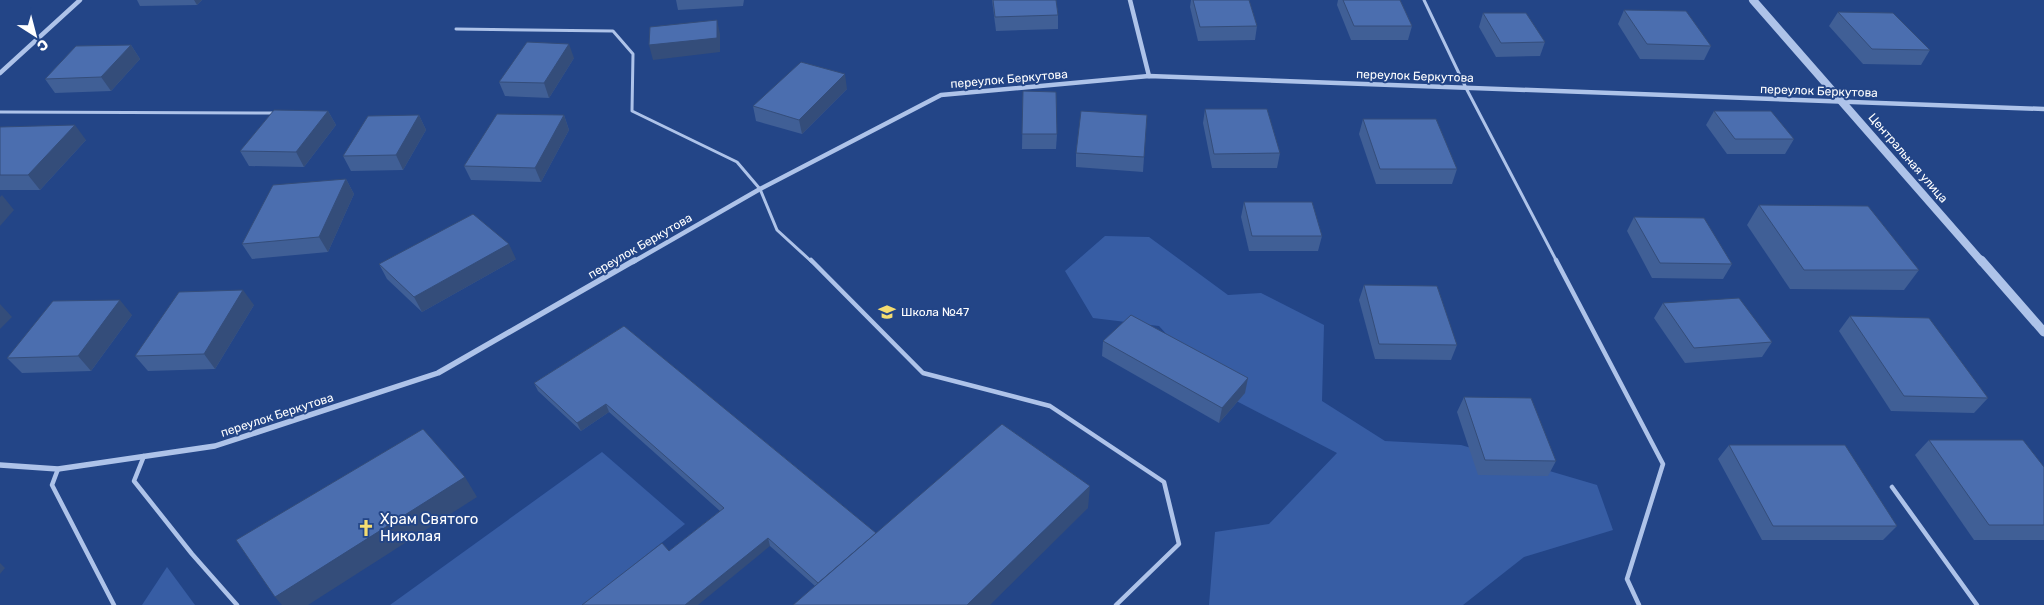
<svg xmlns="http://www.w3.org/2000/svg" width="2044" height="605" font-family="Rubik,sans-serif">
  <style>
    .green { fill: #375da4 }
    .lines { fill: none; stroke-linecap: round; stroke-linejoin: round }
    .service-far1 { stroke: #aec3e9; stroke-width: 3 }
    .service { stroke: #aec3e9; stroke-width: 4.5 }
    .minor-far1 { stroke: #aec3e9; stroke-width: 4.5 }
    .minor { stroke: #aec3e9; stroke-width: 5.5 }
    .tertiary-far1 { stroke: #aec3e9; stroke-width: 8 }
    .tertiary { stroke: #aec3e9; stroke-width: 9 }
    .wall { fill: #405f96 }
    .shaded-wall { fill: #344d7a }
    .building { fill: #4b6eaf; stroke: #344d7a }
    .labels { text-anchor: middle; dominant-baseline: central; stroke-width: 4; stroke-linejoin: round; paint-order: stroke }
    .street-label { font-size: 12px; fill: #fff; stroke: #234587 }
    .poi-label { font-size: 12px; fill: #fff; stroke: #234587; text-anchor: start }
    .near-poi-label { font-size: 15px; fill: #fff; stroke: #234587; text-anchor: start }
  </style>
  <rect width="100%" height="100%" fill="#234587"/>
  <g class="green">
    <polygon points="1105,236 1149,237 1228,295 1261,293 1324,325 1322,401 1385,441 1461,445 1597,485 1613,530 1524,557 1463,605 1209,605 1215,532 1269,524 1337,453 1219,392 1159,326 1093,318 1065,271"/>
    <polygon points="602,452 685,524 584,605 390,605"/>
    <polygon points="167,567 195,605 142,605"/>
  </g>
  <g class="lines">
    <g class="service-far1">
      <polyline points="1424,0 1466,88 1557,262"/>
      <polyline points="456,29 613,31 633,54 632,111 737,162 760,189 777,230 812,262"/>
      <polyline points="0,112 277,113"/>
    </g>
    <g class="service">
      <polyline points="811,260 923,373 1050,406 1164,482 1179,544 1116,605"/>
      <polyline points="1556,260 1663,464 1627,579 1639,605"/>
      <polyline points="144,456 134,481 192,554 237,605"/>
      <polyline points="58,469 52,485 114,605"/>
      <polyline points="1892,487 1977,605"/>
    </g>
    <g class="minor-far1">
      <polyline points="1130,0 1149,76"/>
      <polyline points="0,73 80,0"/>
      <polyline points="633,262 760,189 941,95 1149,76 2044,109"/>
    </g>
    <polyline class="minor" points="0,465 58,469 215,446 438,373 635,260"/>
    <polyline class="tertiary-far1" points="1753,0 1982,262"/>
    <polyline class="tertiary" points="1981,260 2044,332"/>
  </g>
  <g class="wall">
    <polygon points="137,0 202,0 197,5 140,6"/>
    <polygon points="676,0 744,0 743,6 678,10"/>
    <polygon points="992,0 1056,0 1058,15 1058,29 996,31"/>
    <polygon points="1191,0 1249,0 1257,26 1255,40 1198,41 1190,7"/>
    <polygon points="1338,0 1400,0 1412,26 1408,40 1351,40 1337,5"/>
    <polygon points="1624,10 1711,46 1704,60 1640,59 1618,24"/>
    <polygon points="1838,12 1930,50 1921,65 1863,64 1829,26"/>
    <polygon points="1483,13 1545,42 1540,56 1496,57 1479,27"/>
    <polygon points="131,45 140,59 111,91 55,93 45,79"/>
    <polygon points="574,58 549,98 505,96 499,82"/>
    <polygon points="847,89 802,134 756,121 753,106"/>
    <polygon points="1023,91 1057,134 1056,149 1022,149"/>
    <polygon points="1205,109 1280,153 1277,168 1212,168 1203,123"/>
    <polygon points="328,111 336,125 304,167 249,166 240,151"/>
    <polygon points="1714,111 1794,139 1785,154 1727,154 1706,125"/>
    <polygon points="419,115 426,130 403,170 351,171 343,156"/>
    <polygon points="564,115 569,130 541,182 471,180 464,166"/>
    <polygon points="1363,119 1457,169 1452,184 1376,184 1359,134"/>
    <polygon points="0,127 86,140 40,190 0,190"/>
    <polygon points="1076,153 1144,157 1143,172 1076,167"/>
    <polygon points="346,179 354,194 328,252 252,259 242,244"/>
    <polygon points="1244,202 1322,236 1318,251 1249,251 1241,217"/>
    <polygon points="1759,205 1919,270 1904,290 1790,289 1747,225"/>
    <polygon points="1634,217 1732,264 1723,279 1652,278 1627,231"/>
    <polygon points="516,259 422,312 387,279 379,264"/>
    <polygon points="1364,285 1457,345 1451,360 1375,359 1359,300"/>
    <polygon points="1663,303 1772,342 1762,357 1685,363 1654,318"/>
    <polygon points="254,305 215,369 148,371 135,356"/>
    <polygon points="132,315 91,371 22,373 7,358"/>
    <polygon points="1850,316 1988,398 1974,413 1891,411 1839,331"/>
    <polygon points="624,326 876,533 1088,508 815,586 770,546 669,551 720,511 609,412 581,431 538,391 534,383"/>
    <polygon points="1103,341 1245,393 1219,423 1102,356"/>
    <polygon points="1464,397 1556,461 1548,476 1478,475 1457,412"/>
    <polygon points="1929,440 2044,467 2044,540 1974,540 1915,455"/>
    <polygon points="1729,445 1897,526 1883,540 1762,540 1718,459"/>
  </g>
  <g class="shaded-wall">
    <polygon points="194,0 202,0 197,5"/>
    <polygon points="717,20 720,34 720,52 653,60 649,45"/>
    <polygon points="569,44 574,58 549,98 544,83"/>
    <polygon points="131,45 140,59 111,91 101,77"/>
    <polygon points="845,74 847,89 802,134 799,120"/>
    <polygon points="328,111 336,125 304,167 296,152"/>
    <polygon points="419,115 426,130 403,170 396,155"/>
    <polygon points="564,115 569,130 541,182 535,168"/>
    <polygon points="75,125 86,140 40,190 28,175"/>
    <polygon points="346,179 354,194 328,252 319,237"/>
    <polygon points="2,195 14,210 0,226 0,197"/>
    <polygon points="509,244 516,259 422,312 414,297"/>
    <polygon points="243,290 254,305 215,369 204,354"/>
    <polygon points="120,300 132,315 91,371 78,356"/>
    <polygon points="0,304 12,317 0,329"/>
    <polygon points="1248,378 1245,393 1219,423 1222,408"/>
    <polygon points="606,404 609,412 581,431 577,423"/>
    <polygon points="465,477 477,497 308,605 282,605 275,597"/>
    <polygon points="1090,486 1088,508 990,605 967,605"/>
    <polygon points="768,538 770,546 698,605 685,605"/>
    <polygon points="0,563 5,568 0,574"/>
  </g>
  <g class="building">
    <polygon points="993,0 1056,0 1058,15 995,17"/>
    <polygon points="1193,0 1249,0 1257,26 1200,27"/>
    <polygon points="1343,0 1400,0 1412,26 1354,26"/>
    <polygon points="1624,10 1686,11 1711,46 1647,44"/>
    <polygon points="1838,12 1893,13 1930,50 1872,49"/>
    <polygon points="1483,13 1526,13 1545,42 1501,43"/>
    <polygon points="717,20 717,38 649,45 650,27"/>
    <polygon points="527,42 569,44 544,83 499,82"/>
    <polygon points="131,45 101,77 45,79 76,46"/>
    <polygon points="801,62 845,74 799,120 753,106"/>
    <polygon points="1023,91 1056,92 1057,134 1022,134"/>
    <polygon points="1205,109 1267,109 1280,153 1214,154"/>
    <polygon points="274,110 328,111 296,152 240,151"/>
    <polygon points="1081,111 1147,115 1144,157 1076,153"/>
    <polygon points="1714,111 1771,111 1794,139 1735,139"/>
    <polygon points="497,114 564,115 535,168 464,166"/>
    <polygon points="419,115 396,155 343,156 368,116"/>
    <polygon points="1363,119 1436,119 1457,169 1380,169"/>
    <polygon points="75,125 28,175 0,175 0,127"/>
    <polygon points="346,179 319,237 242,244 273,185"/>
    <polygon points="1244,202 1312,202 1322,236 1252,236"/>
    <polygon points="1759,205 1868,206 1919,270 1804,270"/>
    <polygon points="473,214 509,244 414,297 379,264"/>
    <polygon points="1634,217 1704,218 1732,264 1660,263"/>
    <polygon points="1364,285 1437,286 1457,345 1379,344"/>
    <polygon points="243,290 204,354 135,356 179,292"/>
    <polygon points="1739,298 1772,342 1694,348 1663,303"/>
    <polygon points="120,300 78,356 7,358 53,301"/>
    <polygon points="1131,315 1248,378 1222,408 1103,341"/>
    <polygon points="1850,316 1929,318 1988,398 1904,396"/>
    <polygon points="624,326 876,533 818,583 768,538 685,605 582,605 662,543 669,551 724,508 606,404 577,423 534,383"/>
    <polygon points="1464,397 1531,398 1556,461 1485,460"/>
    <polygon points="1002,424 1090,486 967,605 793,605"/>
    <polygon points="423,429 465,477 275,597 236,540"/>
    <polygon points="1929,440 2023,440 2044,467 2044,525 1989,525"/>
    <polygon points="1729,445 1845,445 1897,526 1773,526"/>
  </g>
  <defs>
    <g id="school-bare" transform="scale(1.35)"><path d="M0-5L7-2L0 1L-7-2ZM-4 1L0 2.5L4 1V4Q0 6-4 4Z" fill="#f4dc71" stroke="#234587" stroke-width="2.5" paint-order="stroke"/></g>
    <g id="church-bare" transform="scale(1.35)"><path d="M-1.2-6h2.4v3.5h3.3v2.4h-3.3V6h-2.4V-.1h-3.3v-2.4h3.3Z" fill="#f4dc71" stroke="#234587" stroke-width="2.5" paint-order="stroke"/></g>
  </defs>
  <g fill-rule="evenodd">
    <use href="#school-bare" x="887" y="312"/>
    <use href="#church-bare" x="366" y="528"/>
  </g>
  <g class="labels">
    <g class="street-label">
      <text transform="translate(1415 76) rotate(2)">переулок Беркутова</text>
      <text transform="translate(1009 79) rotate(-5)">переулок Беркутова</text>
      <text transform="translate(1819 91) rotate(2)">переулок Беркутова</text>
      <text transform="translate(1908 158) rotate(49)">Центральная улица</text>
      <text transform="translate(640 246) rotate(-30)">переулок Беркутова</text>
      <text transform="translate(277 415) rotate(-18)">переулок Беркутова</text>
    </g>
    <g class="poi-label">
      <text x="901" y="312">Школа №47</text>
    </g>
    <g class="near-poi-label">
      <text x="380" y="519">Храм Святого<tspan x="380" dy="17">Николая</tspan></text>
    </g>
  </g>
  <g transform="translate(35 35) rotate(144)" stroke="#234587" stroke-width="4" paint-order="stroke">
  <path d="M0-4L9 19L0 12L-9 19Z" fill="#ffffff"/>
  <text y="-8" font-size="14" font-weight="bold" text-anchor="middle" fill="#ffffff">С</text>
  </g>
</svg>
